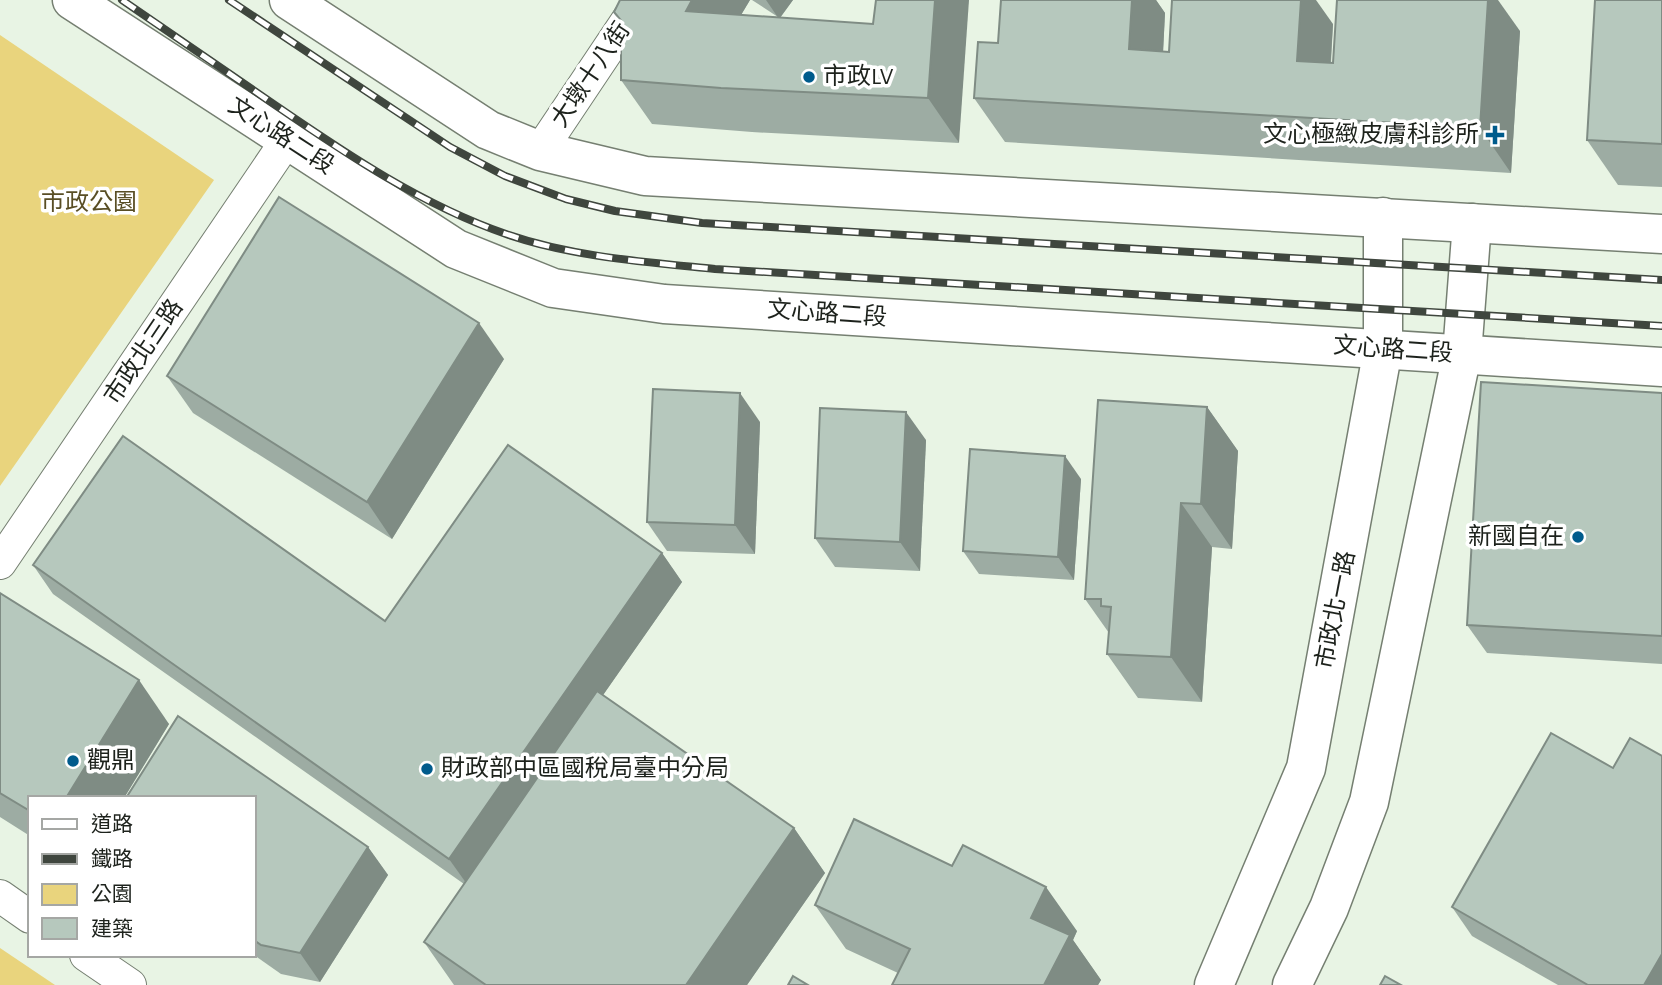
<svg xmlns="http://www.w3.org/2000/svg" width="1662" height="985" font-family="'Alegreya Sans','Noto Sans TC',sans-serif">
  <style>
    .green { fill: #e9d47d }
    .lines { fill: none; stroke-linecap: round; stroke-linejoin: round }
    .street-casing { stroke: #757f71; stroke-width: 34 }
    .secondary-casing { stroke: #757f71; stroke-width: 41 }
    .street { stroke: #fff; stroke-width: 32 }
    .secondary { stroke: #fff; stroke-width: 38 }
    .rail-casing { stroke: #3f463e; stroke-width: 8 }
    .rail { stroke: #fff; stroke-width: 5; stroke-dasharray: 16; stroke-linecap: butt }
    .wall { fill: #9daca3 }
    .shaded-wall { fill: #7f8c84 }
    .building { fill: #b6c8bd; stroke: #7f8c84; stroke-width: 2 }
    .poi-dot { fill: #005b8c; stroke: #fff; stroke-width: 2.5 }
    .labels { text-anchor: middle; dominant-baseline: central; stroke-width: 7; stroke-linejoin: round; paint-order: stroke }
    .street-label { font-size: 24px; fill: #1d221c; stroke: #fff }
    .poi-label { font-size: 24px; fill: #1d221c; stroke: #fff; text-anchor: start }
    .park-label { font-size: 24px; fill: #594e25; stroke: #fff }
  </style>
  <rect width="100%" height="100%" fill="#e8f4e4"/>
  <g class="green">
    <polygon points="0,35 214,180 0,486"/>
    <polygon points="0,948 55,985 0,985"/>
  </g>
  <g class="lines">
    <g class="street-casing">
      <g id="street">
        <polyline points="540,151 641,0"/>
        <polyline points="0,563 287,140"/>
        <polyline points="0,896 30,917"/>
        <polyline points="86,955 130,985"/>
      </g>
    </g>
    <g class="secondary-casing">
      <g id="secondary">
        <polyline points="72,0 456,249 553,288 664,304 1662,367"/>
        <polyline points="289,0 488,130 540,151 645,176 1662,234"/>
        <polyline points="1214,985 1306,768 1383,349 1383,217"/>
        <polyline points="1292,985 1329,908 1369,802 1462,354 1472,223"/>
      </g>
    </g>
    <use href="#street" class="street"/>
    <use href="#secondary" class="secondary"/>
    <g class="rail-casing">
      <g id="rail">
        <path d="M122,0C173,35 224,70 275,105C348,155 422,205 506,234C573,257 645,262 715,269L1662,326"/>
        <polyline points="229,0 450,147 505,176 566,199 615,211 702,223 1662,280"/>
      </g>
    </g>
    <use href="#rail" class="rail"/>
  </g>
  <g class="wall">
    <polygon points="750,0 741,15 778,17 752,0 793,0 780,18 873,24 876,0 959,143 752,132 652,124 621,80 624,26 614,12"/>
    <polygon points="1001,0 1156,0 1165,13 1163,51 1169,52 1333,24 1331,63 1520,31 1511,173 1005,142 974,98 998,43"/>
    <polygon points="1662,0 1662,187 1618,185 1587,140"/>
    <polygon points="504,359 392,539 193,413 167,376"/>
    <polygon points="1662,393 1662,664 1487,653 1467,625"/>
    <polygon points="1207,407 1238,451 1232,549 1212,547 1202,702 1138,698 1107,654 1109,633 1085,599"/>
    <polygon points="760,422 755,554 667,551 647,522"/>
    <polygon points="926,440 920,571 835,567 815,538"/>
    <polygon points="1081,479 1074,580 979,574 963,551"/>
    <polygon points="662,553 682,582 603,695 794,828 825,873 747,985 454,985 424,942 464,884 53,594 33,565 385,621"/>
    <polygon points="0,593 169,724 124,798 30,798 30,836 0,817"/>
    <polygon points="1613,768 1662,985 1558,985 1472,936 1452,907"/>
    <polygon points="254,798 368,847 388,875 320,982 281,974 254,955"/>
    <polygon points="815,905 1077,931 1073,940 1101,980 1098,985 892,985 898,973 846,949"/>
  </g>
  <g class="shaded-wall">
    <polygon points="692,0 750,0 717,55 686,11"/>
    <polygon points="766,0 793,0 779,19"/>
    <polygon points="935,0 969,0 959,143 928,98"/>
    <polygon points="1132,0 1156,0 1165,13 1161,94 1129,49"/>
    <polygon points="1301,0 1316,0 1333,24 1328,105 1297,61"/>
    <polygon points="1488,0 1498,0 1520,31 1511,173 1480,128"/>
    <polygon points="479,323 504,359 392,539 367,502"/>
    <polygon points="740,393 760,422 755,554 735,525"/>
    <polygon points="1207,407 1238,451 1232,549 1201,504"/>
    <polygon points="906,412 926,440 920,571 900,542"/>
    <polygon points="1065,456 1081,479 1074,580 1058,557"/>
    <polygon points="1181,503 1212,547 1202,702 1171,657"/>
    <polygon points="662,553 682,582 469,887 449,859"/>
    <polygon points="139,680 169,724 124,798 66,798"/>
    <polygon points="794,828 825,873 747,985 686,985"/>
    <polygon points="368,847 388,875 320,982 300,953"/>
    <polygon points="1046,887 1077,931 1073,940 1101,980 1098,985 1044,985 1031,918"/>
    <polygon points="1662,954 1662,985 1644,985"/>
  </g>
  <g class="building">
    <polygon points="620,0 692,0 686,11 873,24 876,0 935,0 928,98 721,88 621,80 621,42 624,24 614,12"/>
    <polygon points="1001,0 1132,0 1129,49 1169,52 1172,0 1301,0 1297,61 1333,63 1337,0 1488,0 1480,128 974,98 978,42 998,43"/>
    <polygon points="1595,0 1662,0 1662,144 1587,140"/>
    <polygon points="279,197 479,323 367,502 167,376"/>
    <polygon points="1481,382 1662,393 1662,636 1467,625"/>
    <polygon points="653,389 740,393 735,525 647,522"/>
    <polygon points="1098,400 1207,407 1201,504 1181,503 1171,657 1107,654 1111,607 1101,606 1101,599 1085,599"/>
    <polygon points="820,408 906,412 900,542 815,538"/>
    <polygon points="123,436 385,621 508,445 662,553 449,859 33,565"/>
    <polygon points="970,449 1065,456 1058,557 963,551"/>
    <polygon points="0,593 139,680 66,798 30,798 30,811 0,793"/>
    <polygon points="597,691 794,828 686,985 486,985 424,942"/>
    <polygon points="178,716 368,847 300,953 261,945 254,940 254,798 126,798"/>
    <polygon points="1551,733 1613,768 1630,738 1662,756 1662,954 1644,985 1588,985 1452,907"/>
    <polygon points="854,819 952,866 963,845 1046,887 1031,918 1070,935 1044,985 892,985 910,949 815,905"/>
    <polygon points="793,976 808,985 788,985"/>
    <polygon points="1385,976 1401,985 1380,985"/>
  </g>
  <g class="poi-dot">
    <circle cx="809" cy="77" r="7"/>
    <path d="M1491.5 124.5h7v7h7v7h-7v7h-7v-7h-7v-7h7z"/>
    <circle cx="1578" cy="537" r="7"/>
    <circle cx="73" cy="761" r="7"/>
    <circle cx="427" cy="769" r="7"/>
  </g>
  <g class="labels">
    <g class="street-label">
      <text transform="translate(591 75) rotate(-56)">大墩十八街</text>
      <text transform="translate(281 136) rotate(33)">文心路二段</text>
      <text transform="translate(827 314) rotate(4)">文心路二段</text>
      <text transform="translate(1393 350) rotate(4)">文心路二段</text>
      <text transform="translate(144 352) rotate(-56)">市政北三路</text>
      <text transform="translate(1336 610) rotate(-79)">市政北一路</text>
    </g>
    <g class="poi-label">
      <text x="823" y="77">市政LV</text>
      <text x="1479" y="135" text-anchor="end">文心極緻皮膚科診所</text>
      <text x="1564" y="537" text-anchor="end">新國自在</text>
      <text x="87" y="761">觀鼎</text>
      <text x="441" y="769">財政部中區國稅局臺中分局</text>
    </g>
    <g class="park-label">
      <text x="89" y="203">市政公園</text>
    </g>
  </g>
  <rect x="28" y="796" width="228" height="161" fill="#ffffff" stroke="#a5a7a4" stroke-width="2"/>
  <rect x="42" y="819" width="35" height="10" fill="#ffffff" stroke="#a5a7a4" stroke-width="2"/>
  <text x="91" y="831" font-size="21" fill="#1d221c">道路</text>
  <rect x="42" y="854" width="35" height="10" fill="#3f463e" stroke="#a5a7a4" stroke-width="2"/>
  <text x="91" y="866" font-size="21" fill="#1d221c">鐵路</text>
  <rect x="42" y="884" width="35" height="21" fill="#e9d47d" stroke="#a5a7a4" stroke-width="2"/>
  <text x="91" y="901" font-size="21" fill="#1d221c">公園</text>
  <rect x="42" y="918" width="35" height="21" fill="#b6c8bd" stroke="#a5a7a4" stroke-width="2"/>
  <text x="91" y="936" font-size="21" fill="#1d221c">建築</text>
</svg>
